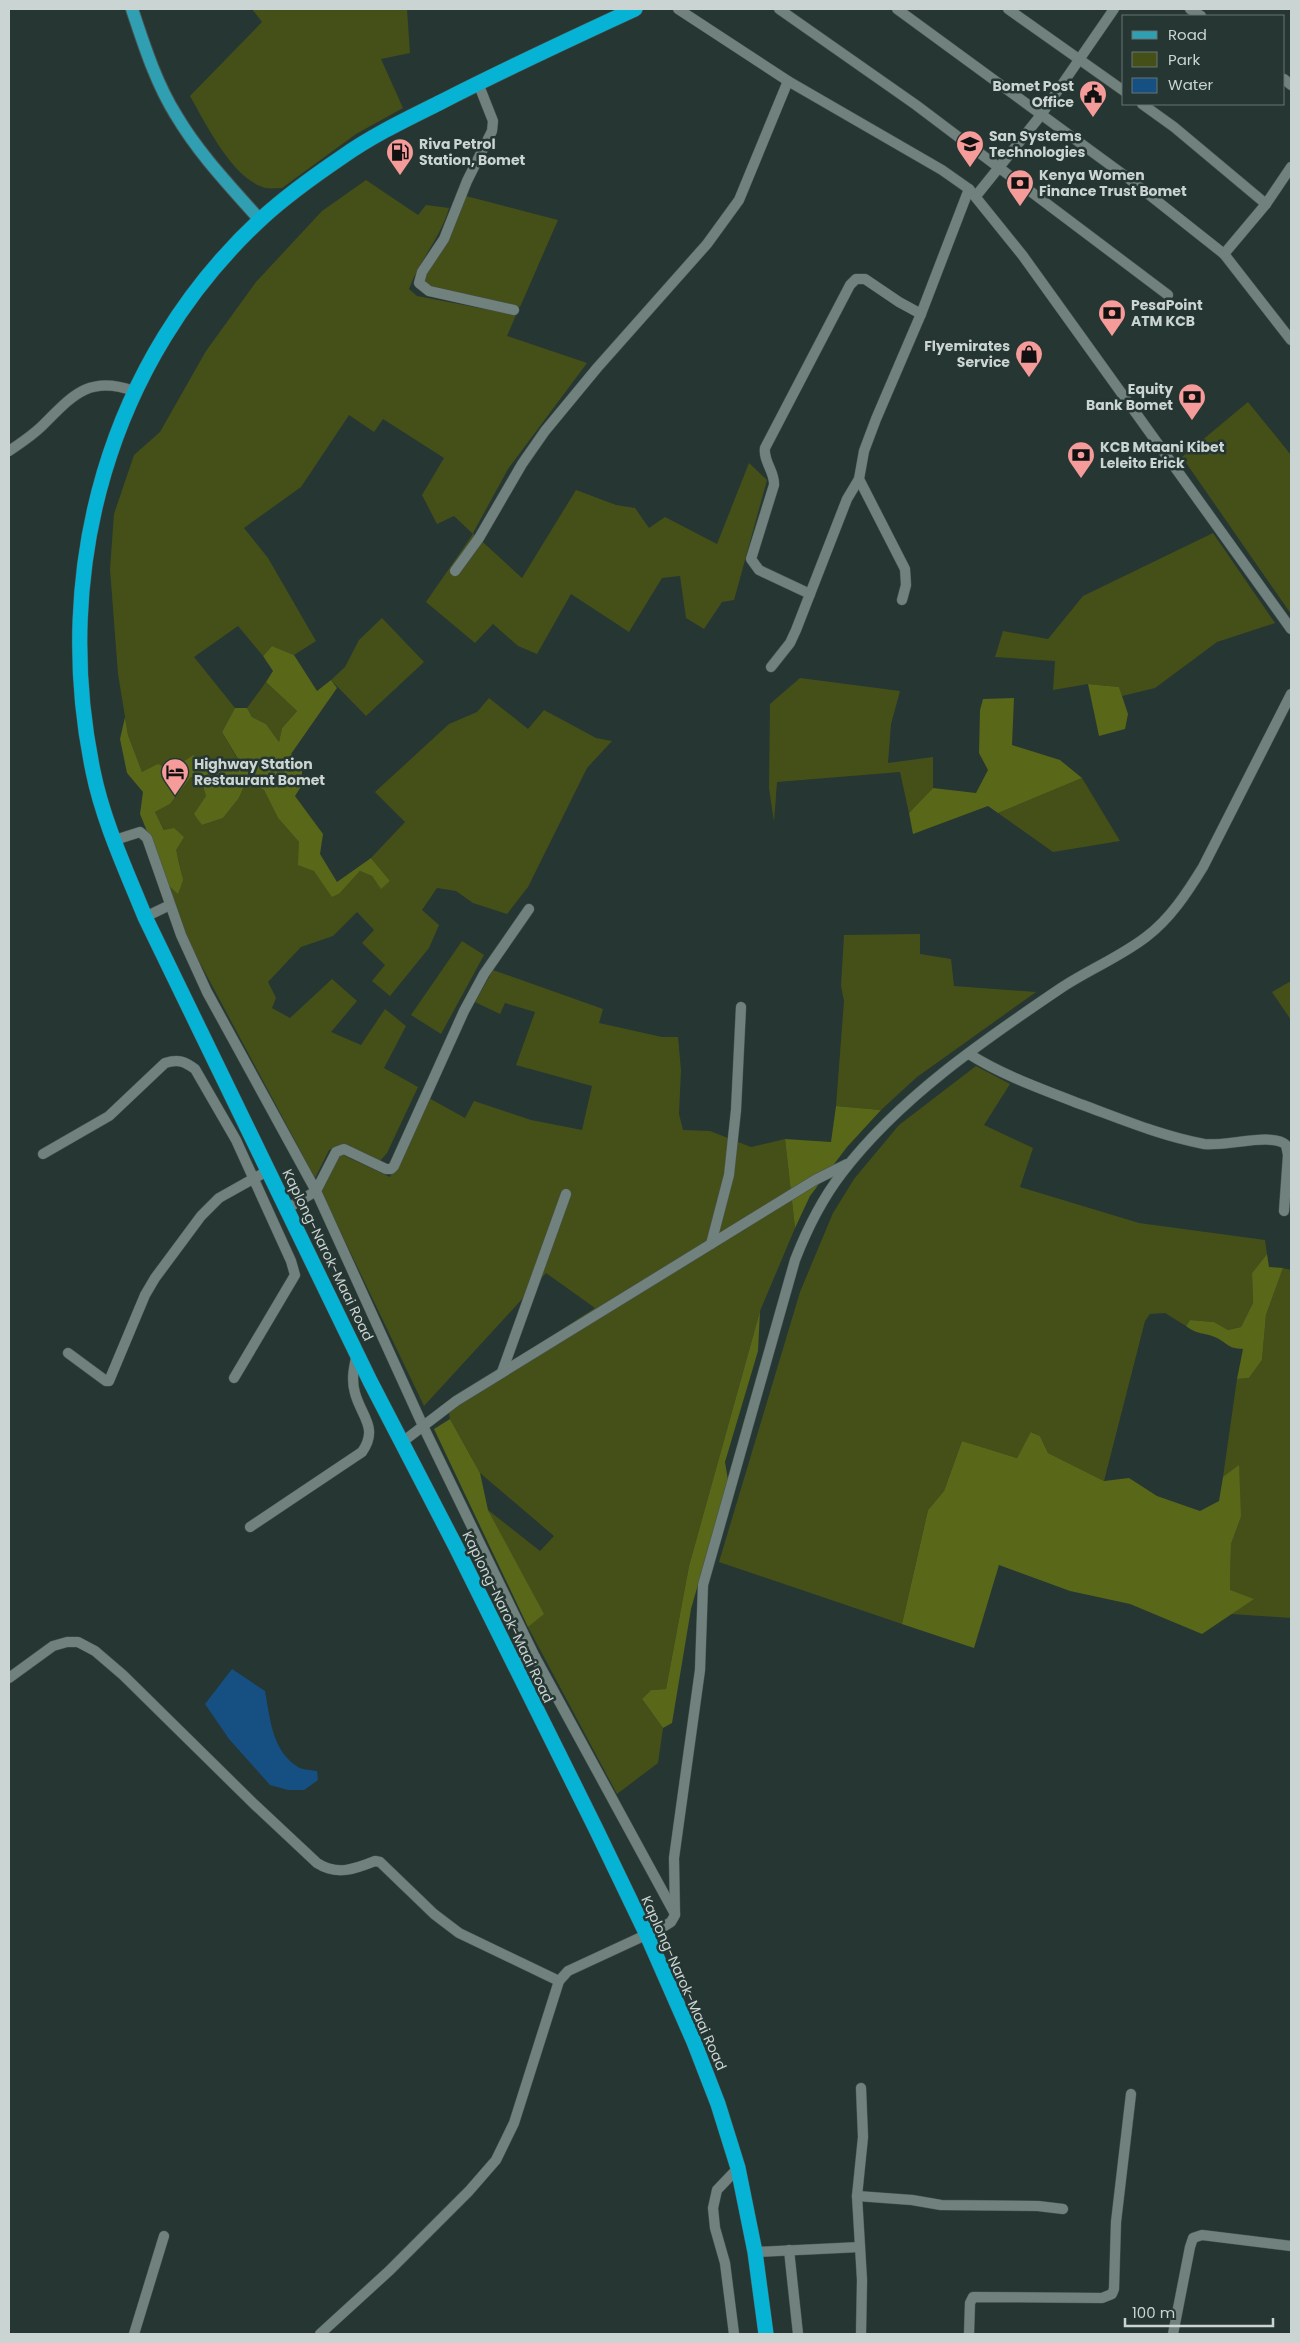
<svg xmlns="http://www.w3.org/2000/svg" width="1300" height="2343" font-family="Poppins,sans-serif">
  <style>
    .green { fill: #455018 }
    .forest { fill: #596718 }
    .water { fill: #164f82 }
    .lines { fill: none; stroke-linecap: round; stroke-linejoin: round }
    .minor-casing { stroke: #465452; stroke-width: 11 }
    .major-casing { stroke: #465452; stroke-width: 14 }
    .highway-casing { stroke: #465452; stroke-width: 16 }
    .minor { stroke: #70817e; stroke-width: 10 }
    .major { stroke: #319fb2; stroke-width: 12 }
    .highway { stroke: #07b3d4; stroke-width: 15 }
    .labels { text-anchor: middle; dominant-baseline: central; stroke-width: 5; stroke-linejoin: round; paint-order: stroke }
    .poi-label { font-size: 14px; font-weight: bold; fill: #cad4d2; stroke: #263633; text-anchor: start }
    .street-label { font-size: 14px; fill: #cad4d2; stroke: #263633 }
  </style>
  <rect width="100%" height="100%" fill="#263633"/>
  <g class="green">
    <path d="M252,9H407L410,53L381,59L403,108L356,134L282,188C277,188 271,189 266,188C233,180 206,124 190,96L262,22Z"/>
    <path d="M366,180L418,215L426,205L449,208C440,239 420,259 409,289L417,296L516,315L507,336L587,363L508,469L473,533L522,578L576,490L616,505L635,508L649,528L665,517L717,544L749,463L767,480L734,600L722,602L704,629L686,618L680,576L662,578L629,632L571,594L537,654L518,646L493,624L475,643L426,602L473,534L454,516L437,524L422,495L444,458L383,419L374,432L349,415L301,487L244,528L268,558L316,641L294,655L272,646L263,656L238,626L194,657L235,708L222,732L238,760L228,771L193,755L171,770L142,772L128,735L118,674L110,569L114,514L134,455L160,432L206,351L256,282L322,211Z"/>
    <polygon points="466,196 558,220 520,307 429,286 425,281 426,274"/>
    <polygon points="1248,402 1291,455 1291,614 1182,457"/>
    <polygon points="1213,533 1275,623 1217,642 1155,688 1122,696 1119,687 1088,684 1053,690 1055,661 995,657 1003,631 1048,639 1083,596"/>
    <polygon points="382,618 424,662 366,716 331,680 345,667 359,640"/>
    <polygon points="800,678 900,691 891,724 888,763 933,757 933,788 909,813 900,772 777,782 774,822 769,788 770,704"/>
    <polygon points="266,682 297,711 282,728 279,742 266,724 252,717 247,708"/>
    <path d="M489,698L528,729L544,710L596,738L612,741L587,768L528,887L507,914L473,903L456,891L437,888L422,910L439,925L429,948L390,996L372,981L385,965L362,943L374,930L357,912L333,936L301,947L268,982L276,998L272,1008L290,1018L332,979L357,1001L331,1032L361,1045L385,1009L406,1026L384,1068L418,1087L387,1153L380,1161L340,1145L329,1150L315,1178L185,935L169,886L178,893C189,863 168,839 155,812L170,804L191,777H200L206,796L202,825L223,818L239,798L246,781L264,790L278,818L299,842L314,871L340,893L360,871L372,876L381,888L390,881L371,858L405,822L375,792L449,724L477,712Z"/>
    <polygon points="1082,778 1120,841 1053,852 998,813"/>
    <polygon points="920,934 920,954 951,959 954,986 1036,992 917,1077 881,1110 836,1106 844,1001 841,986 844,935"/>
    <polygon points="462,941 484,955 441,1034 411,1015"/>
    <polygon points="493,970 603,1009 599,1023 662,1037 678,1037 681,1070 679,1114 683,1130 710,1131 751,1147 785,1139 795,1228 760,1311 689,1566 666,1689 651,1690 642,1699 663,1728 658,1763 617,1794 528,1627 543,1614 488,1510 540,1551 554,1536 480,1473 450,1419 447,1403 595,1308 546,1273 424,1406 321,1191 337,1157 343,1155 390,1177 427,1097 465,1118 474,1101 531,1120 582,1130 592,1086 516,1065 535,1012 505,1003 500,1014 475,1002"/>
    <polygon points="1291,981 1291,1020 1272,992"/>
    <polygon points="976,1066 1010,1084 984,1125 1033,1148 1020,1187 1139,1223 1265,1240 1267,1254 1252,1273 1253,1303 1241,1327 1228,1330 1214,1322 1190,1320 1186,1326 1165,1313 1150,1314 1145,1321 1104,1481 1048,1453 1040,1436 1032,1432 1017,1458 962,1441 944,1491 928,1510 902,1624 719,1562 800,1292 833,1213 854,1179 899,1125"/>
    <polygon points="1283,1268 1291,1270 1291,1618 1231,1614 1253,1599 1230,1591 1231,1544 1241,1517 1223,1477 1237,1379 1249,1378 1262,1360 1266,1315"/>
  </g>
  <g class="forest">
    <polygon points="272,646 294,655 317,691 331,680 337,688 291,754 302,765 302,785 295,796 323,834 320,854 337,882 371,858 390,881 381,889 372,876 360,871 340,893 332,897 314,871 298,865 299,842 278,818 264,790 246,781 239,798 223,818 202,825 194,814 206,796 200,777 191,777 170,804 155,812 164,830 174,828 184,837 176,850 183,880 178,894 169,886 140,814 143,792 127,773 120,739 125,717 128,735 142,772 158,764 171,770 193,755 211,763 219,756 228,770 238,759 222,732 235,708 247,708 252,717 266,724 279,742 282,728 297,711 266,682 273,671 263,656"/>
    <polygon points="1088,684 1119,687 1128,714 1125,729 1099,736"/>
    <polygon points="1014,698 1012,745 1060,760 1082,778 998,813 988,806 913,834 909,813 933,788 976,793 988,770 979,753 980,710 983,699"/>
    <polygon points="836,1106 881,1110 847,1147 810,1196 795,1228 785,1139 831,1142"/>
    <path d="M1267,1254L1269,1267L1283,1268L1266,1315L1262,1360L1249,1378L1237,1379L1243,1349C1227,1348 1230,1345 1217,1338C1205,1332 1199,1336 1186,1326L1190,1320L1214,1322L1228,1330L1241,1327L1253,1303L1252,1273Z"/>
    <polygon points="760,1311 758,1351 725,1462 728,1480 691,1609 672,1723 663,1728 642,1699 651,1690 666,1689 689,1566"/>
    <polygon points="450,1419 480,1473 488,1510 544,1614 528,1627 434,1429"/>
    <polygon points="1031,1432 1040,1436 1048,1453 1104,1481 1129,1478 1157,1496 1200,1511 1219,1501 1223,1477 1239,1465 1241,1517 1231,1544 1230,1590 1254,1599 1202,1634 1130,1604 1070,1591 999,1565 974,1648 902,1624 928,1510 944,1491 962,1441 1017,1458"/>
  </g>
  <path class="water" d="M232,1669L265,1691C270,1718 272,1751 298,1767C303,1770 311,1770 317,1771L318,1780L304,1790H288L270,1785L229,1739L205,1704Z"/>
  <g class="lines">
    <g class="minor-casing">
      <g id="minor">
        <polyline points="678,9 788,81 942,170 969,189 1023,256 1291,629"/>
        <polyline points="779,9 916,105 1168,295"/>
        <polyline points="897,9 1128,178 1224,254 1291,340"/>
        <polyline points="1008,9 1124,91"/>
        <polyline points="1190,9 1201,16"/>
        <polyline points="1284,79 1291,85"/>
        <polyline points="478,83 493,121 492,131 467,181 444,239 422,272 419,283 429,291 514,310"/>
        <polyline points="1142,104 1174,127 1266,204"/>
        <polyline points="976,196 1041,115 1114,9"/>
        <polyline points="1224,254 1266,204 1291,167"/>
        <path d="M9,451C21,443 33,435 43,425C73,395 89,375 134,391"/>
        <polyline points="455,571 479,538 522,464 545,431 597,368 707,244 739,200 788,81"/>
        <path d="M810,594L759,570L751,559L774,485C775,472 763,461 765,448L850,285L856,279H865L899,302L921,314"/>
        <polyline points="902,600 906,585 905,569 859,479 864,451 876,419 921,314 969,189"/>
        <polyline points="771,667 790,643 796,630 847,499 859,479"/>
        <polyline points="115,840 140,832 147,838 181,935 207,992 316,1191 423,1426 535,1657 675,1914"/>
        <polyline points="145,917 170,905"/>
        <path d="M969,1054C1004,1076 1042,1089 1080,1104C1121,1119 1161,1136 1204,1144C1225,1147 1273,1132 1286,1145L1288,1155L1284,1211"/>
        <path d="M43,1154L109,1116L165,1063C178,1059 184,1061 195,1069L236,1140L291,1261L295,1275L234,1378"/>
        <polyline points="288,1208 316,1191 336,1152 344,1149 386,1169 391,1169 394,1166 464,1011 484,974 529,909"/>
        <polyline points="711,1244 729,1175 736,1110 741,1007"/>
        <polyline points="68,1353 106,1381 109,1381 145,1295 155,1278 201,1216 219,1198 269,1170"/>
        <polyline points="502,1372 566,1194"/>
        <polyline points="401,1443 456,1401 815,1180 847,1164"/>
        <path d="M250,1527L362,1452C379,1428 361,1416 355,1393C351,1379 354,1367 357,1353"/>
        <polyline points="513,1666 535,1657"/>
        <path d="M9,1678L53,1646L67,1642H78L95,1651L123,1675L254,1804L317,1863C337,1876 355,1869 375,1861L380,1862L434,1914L459,1933L559,1981"/>
        <polyline points="861,2088 863,2137 857,2196 862,2280 861,2334"/>
        <polyline points="857,2196 912,2200 941,2205 1038,2206 1063,2209"/>
        <polyline points="789,2250 798,2334"/>
        <polyline points="755,2252 860,2247"/>
        <polyline points="134,2334 164,2236"/>
        <path d="M320,2334L389,2271L469,2191L496,2160L514,2123L559,1981L568,1971L663,1927L671,1922L675,1915L674,1858L700,1670L703,1585L795,1260C807,1229 822,1199 842,1173C899,1098 984,1040 1061,988C1088,970 1120,957 1146,937C1170,919 1187,893 1203,867L1291,694"/>
        <polyline points="734,2334 725,2263 715,2228 713,2208 717,2190 738,2168"/>
        <polyline points="969,2334 970,2303 973,2297 1102,2298 1112,2294 1114,2289 1116,2222 1131,2094"/>
        <polyline points="1173,2334 1190,2247 1193,2238 1202,2235 1291,2246"/>
      </g>
    </g>
    <g class="major-casing">
      <path id="major" d="M132,9C144,45 156,83 176,115C199,154 230,186 260,220"/>
    </g>
    <g class="highway-casing">
      <path id="highway" d="M635,9C570,39 505,69 441,102C407,119 373,135 342,157C314,176 286,196 261,219C109,360 51,570 93,771C103,821 126,870 145,917L370,1381L456,1547L596,1829L647,1935L694,2042L718,2104L738,2168L755,2252L766,2334"/>
    </g>
    <use href="#minor" class="minor"/>
    <use href="#major" class="major"/>
    <use href="#highway" class="highway"/>
  </g>
  <defs>
    <g id="civic-pin" transform="scale(1.4375)"><path d="M0 17L-7.5 6A9.5 9.5 0 1 1 7.5 6Z" fill="#f59b99" stroke="#263633"/><path d="M-.6-6.5H3V-4.5H.6V-3L4-1V1h2V6H-6V1h2V-1L-.6-3ZM-1.2 2.5V6h2.4V2.5Z" fill="#111"/></g>
    <g id="university-pin" transform="scale(1.4375)"><path d="M0 17L-7.5 6A9.5 9.5 0 1 1 7.5 6Z" fill="#f59b99" stroke="#263633"/><path d="M0-5L7-2L0 1L-7-2ZM-4 1L0 2.5L4 1V4Q0 6-4 4Z" fill="#111"/></g>
    <g id="fuel-pin" transform="scale(1.4375)"><path d="M0 17L-7.5 6A9.5 9.5 0 1 1 7.5 6Z" fill="#f59b99" stroke="#263633"/><path d="M-5.5-6h7V0h2V4h1.3V-2.5L3-4.5l.8-.8L6-3V5H2.5V1h-1V6h-7ZM-4.2-4.7v3.2H.2V-4.7Z" fill="#111"/></g>
    <g id="bank-pin" transform="scale(1.4375)"><path d="M0 17L-7.5 6A9.5 9.5 0 1 1 7.5 6Z" fill="#f59b99" stroke="#263633"/><path d="M-6-4H6V4H-6ZM0-2.3a2.3 2.3 0 1 0 0 4.6a2.3 2.3 0 1 0 0-4.6Z" fill="#111"/></g>
    <g id="shop-pin" transform="scale(1.4375)"><path d="M0 17L-7.5 6A9.5 9.5 0 1 1 7.5 6Z" fill="#f59b99" stroke="#263633"/><path d="M-5-2.5h2.3a2.7 3.5 0 0 1 5.4 0H5L5.5 6h-11ZM-1.5-2.5h3a1.5 2.3 0 0 0-3 0Z" fill="#111"/></g>
    <g id="hotel-pin" transform="scale(1.4375)"><path d="M0 17L-7.5 6A9.5 9.5 0 1 1 7.5 6Z" fill="#f59b99" stroke="#263633"/><path d="M-6-4.5h1.5V1H6V5H4.5V3h-9V5H-6ZM-4 0a1.8 1.8 0 1 1 3.6 0ZM.5 0V-2.5h3Q6-2.5 6 0Z" fill="#111"/></g>
  </defs>
  <g fill-rule="evenodd">
    <use href="#civic-pin" x="1093" y="94"/>
    <use href="#university-pin" x="970" y="144"/>
    <use href="#fuel-pin" x="400" y="152"/>
    <use href="#bank-pin" x="1020" y="183"/>
    <use href="#bank-pin" x="1112" y="313"/>
    <use href="#shop-pin" x="1029" y="354"/>
    <use href="#bank-pin" x="1192" y="397"/>
    <use href="#bank-pin" x="1081" y="455"/>
    <use href="#hotel-pin" x="175" y="772"/>
  </g>
  <g class="labels">
    <g class="poi-label">
      <text x="1074" y="86" text-anchor="end">Bomet Post<tspan x="1074" dy="16">Office</tspan></text>
      <text x="989" y="136">San Systems<tspan x="989" dy="16">Technologies</tspan></text>
      <text x="419" y="144">Riva Petrol<tspan x="419" dy="16">Station, Bomet</tspan></text>
      <text x="1039" y="175">Kenya Women<tspan x="1039" dy="16">Finance Trust Bomet</tspan></text>
      <text x="1131" y="305">PesaPoint<tspan x="1131" dy="16">ATM KCB</tspan></text>
      <text x="1010" y="346" text-anchor="end">Flyemirates<tspan x="1010" dy="16">Service</tspan></text>
      <text x="1173" y="389" text-anchor="end">Equity<tspan x="1173" dy="16">Bank Bomet</tspan></text>
      <text x="1100" y="447">KCB Mtaani Kibet<tspan x="1100" dy="16">Leleito Erick</tspan></text>
      <text x="194" y="764">Highway Station<tspan x="194" dy="16">Restaurant Bomet</tspan></text>
    </g>
    <g class="street-label">
      <text transform="translate(328 1255) rotate(64)">Kaplong-Narok-Maai Road</text>
      <text transform="translate(508 1617) rotate(64)">Kaplong-Narok-Maai Road</text>
      <text transform="translate(684 1983) rotate(66)">Kaplong-Narok-Maai Road</text>
    </g>
  </g>
  <rect width="1300" height="2343" fill="none" stroke="#cad4d2" stroke-width="20"/>
  <rect x="1122" y="15" width="162" height="90" fill="#263633" stroke="#687573"/>
  <rect x="1132" y="31" width="25" height="8" fill="#319fb2" stroke="#687573"/>
  <text x="1168" y="40" font-size="15" fill="#cad4d2">Road</text>
  <rect x="1132" y="52" width="25" height="15" fill="#455018" stroke="#687573"/>
  <text x="1168" y="65" font-size="15" fill="#cad4d2">Park</text>
  <rect x="1132" y="78" width="25" height="15" fill="#164f82" stroke="#687573"/>
  <text x="1168" y="90" font-size="15" fill="#cad4d2">Water</text>
  <path d="M1125 2318v8h148v-8" fill="none" stroke="#cad4d2" stroke-width="2.5"/>
  <text x="1132" y="2318" font-size="15" fill="#cad4d2" stroke="#263633" stroke-width="4" paint-order="stroke">100 m</text>
</svg>
